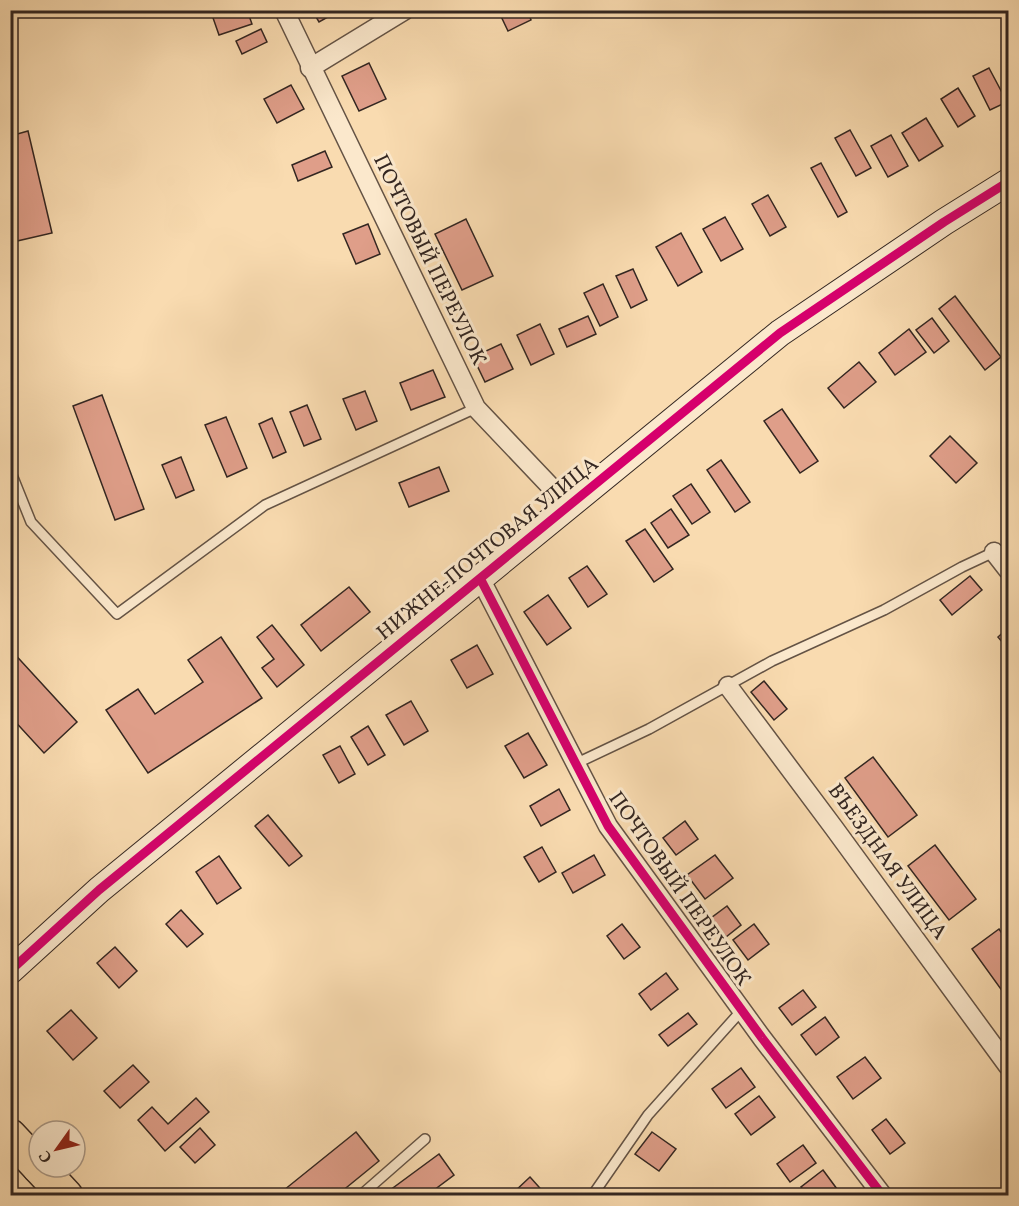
<svg xmlns="http://www.w3.org/2000/svg" width="1019" height="1206" font-family="Vollkorn,serif">
  <style>
    .building { fill: #df9e89; stroke: #332621; stroke-width: 1.5 }
    .lines { fill: none; stroke-linecap: round; stroke-linejoin: round }
    .lane-casing { stroke: #645345; stroke-width: 12 }
    .street-casing { stroke: #645345; stroke-width: 21 }
    .secondary-casing { stroke: #332621; stroke-width: 28 }
    .highway-casing { stroke: #332621; stroke-width: 36 }
    .lane { stroke: #fbe8cc; stroke-width: 9 }
    .street { stroke: #fbe8cc; stroke-width: 18 }
    .secondary { stroke: #fbe8cc; stroke-width: 26 }
    .highway { stroke: #f9dbb0; stroke-width: 33 }
    .cycleway-casing { stroke: #fbe8cc; stroke-width: 13 }
    .cycleway { stroke: #d6006c; stroke-width: 9 }
    .labels { text-anchor: middle; dominant-baseline: central; stroke-width: 6; stroke-linejoin: round; paint-order: stroke }
    .street-label { font-size: 21px; fill: #332621; stroke: #fbe8cc }
  </style>
  <rect width="100%" height="100%" fill="#f9dbb0"/>
  <filter id="stains"><feTurbulence type="fractalNoise" baseFrequency=".00333" numOctaves="4"/><feColorMatrix values="0 0 0 0 .2 0 0 0 0 .09 0 0 0 0 .02 0 0 0 .5 -.17"/></filter>
  <radialGradient id="worn" r=".72"><stop offset=".6" stop-color="#630" stop-opacity="0"/><stop offset="1" stop-color="#630" stop-opacity=".3"/></radialGradient>
  <g class="building">
    <polygon points="225,10 247,10 252,24 219,35 212,15"/>
    <polygon points="312,10 336,10 337,12 319,22"/>
    <polygon points="498,10 527,10 531,20 508,31"/>
    <polygon points="261,29 267,42 242,54 236,41"/>
    <polygon points="1008,58 1008,71 1003,61"/>
    <polygon points="369,63 386,99 359,111 342,76"/>
    <polygon points="989,68 1007,102 990,110 973,76"/>
    <polygon points="291,85 304,109 277,123 264,99"/>
    <polygon points="958,88 975,116 958,127 941,99"/>
    <polygon points="926,118 943,146 919,161 902,133"/>
    <polygon points="850,130 871,168 856,176 835,138"/>
    <polygon points="28,131 52,233 17,241 14,228 10,229 10,136"/>
    <polygon points="891,135 908,166 888,177 871,146"/>
    <polygon points="325,151 332,167 298,181 292,165"/>
    <polygon points="821,163 847,212 838,217 811,168"/>
    <polygon points="768,195 786,227 770,236 752,204"/>
    <polygon points="725,217 743,249 721,261 703,229"/>
    <polygon points="466,219 493,276 462,290 435,234"/>
    <polygon points="368,224 380,254 356,264 343,234"/>
    <polygon points="681,233 702,272 678,286 656,247"/>
    <polygon points="633,269 647,300 631,308 616,276"/>
    <polygon points="603,284 618,317 600,326 584,293"/>
    <polygon points="955,296 1001,357 985,370 939,309"/>
    <polygon points="588,316 596,334 567,347 559,329"/>
    <polygon points="932,318 949,341 934,353 916,330"/>
    <polygon points="540,324 554,354 531,365 517,335"/>
    <polygon points="909,329 926,352 895,375 879,353"/>
    <polygon points="501,344 513,369 485,382 473,357"/>
    <polygon points="859,362 876,382 844,408 828,388"/>
    <polygon points="433,370 445,397 411,410 400,383"/>
    <polygon points="365,391 377,421 356,430 343,399"/>
    <polygon points="102,395 144,509 115,520 73,406"/>
    <polygon points="307,405 321,439 304,446 290,412"/>
    <polygon points="782,409 818,461 800,473 764,421"/>
    <polygon points="226,417 247,468 227,477 205,425"/>
    <polygon points="272,418 286,452 273,458 259,424"/>
    <polygon points="950,436 977,463 956,483 930,456"/>
    <polygon points="181,457 194,490 176,498 162,465"/>
    <polygon points="721,460 750,502 735,512 707,470"/>
    <polygon points="439,467 449,491 409,507 399,483"/>
    <polygon points="691,484 710,512 692,524 673,496"/>
    <polygon points="671,509 689,535 668,548 651,523"/>
    <polygon points="645,529 673,569 654,582 626,541"/>
    <polygon points="587,566 607,594 588,607 569,578"/>
    <polygon points="970,576 982,590 952,615 940,600"/>
    <polygon points="349,587 370,612 321,651 301,625"/>
    <polygon points="548,595 571,628 547,645 524,612"/>
    <polygon points="272,625 304,665 277,687 262,668 274,659 257,637"/>
    <polygon points="1008,628 1008,649 998,637"/>
    <polygon points="221,637 262,698 148,773 106,710 138,689 155,714 203,682 188,660"/>
    <polygon points="477,645 493,674 467,688 451,660"/>
    <polygon points="10,649 77,722 44,753 10,716"/>
    <polygon points="764,681 787,709 774,720 751,692"/>
    <polygon points="411,701 428,731 404,745 386,715"/>
    <polygon points="368,726 385,755 368,765 351,737"/>
    <polygon points="528,733 547,765 524,778 505,746"/>
    <polygon points="340,746 355,774 339,783 323,755"/>
    <polygon points="873,757 917,815 888,837 845,778"/>
    <polygon points="559,789 570,810 541,826 530,806"/>
    <polygon points="268,815 302,856 289,866 255,826"/>
    <polygon points="685,821 698,839 676,855 663,838"/>
    <polygon points="935,845 976,899 949,920 908,866"/>
    <polygon points="542,847 556,872 539,882 524,857"/>
    <polygon points="594,855 605,875 573,893 562,873"/>
    <polygon points="715,855 733,878 705,899 687,875"/>
    <polygon points="219,856 241,888 217,904 196,872"/>
    <polygon points="727,906 741,925 726,937 711,918"/>
    <polygon points="181,910 203,934 187,947 166,924"/>
    <polygon points="622,924 640,947 624,959 607,936"/>
    <polygon points="754,924 769,944 748,960 733,940"/>
    <polygon points="999,929 1008,942 1008,999 972,949"/>
    <polygon points="115,947 137,971 119,988 97,963"/>
    <polygon points="666,973 678,989 651,1010 639,994"/>
    <polygon points="803,990 816,1007 792,1025 779,1008"/>
    <polygon points="71,1010 97,1038 73,1060 47,1031"/>
    <polygon points="688,1013 697,1024 668,1046 659,1035"/>
    <polygon points="825,1017 839,1037 816,1055 801,1035"/>
    <polygon points="865,1057 881,1078 853,1099 837,1077"/>
    <polygon points="133,1065 149,1082 120,1108 104,1091"/>
    <polygon points="741,1068 755,1087 726,1108 712,1089"/>
    <polygon points="759,1096 775,1117 751,1135 735,1114"/>
    <polygon points="196,1098 209,1112 165,1151 138,1120 152,1107 168,1124"/>
    <polygon points="886,1119 905,1143 890,1154 872,1130"/>
    <polygon points="200,1128 215,1145 195,1163 180,1147"/>
    <polygon points="356,1132 379,1161 336,1196 289,1196 284,1190"/>
    <polygon points="652,1132 676,1149 659,1171 635,1154"/>
    <polygon points="803,1145 816,1163 790,1182 777,1164"/>
    <polygon points="439,1154 454,1175 426,1196 382,1196"/>
    <polygon points="823,1170 837,1189 829,1196 807,1196 801,1187"/>
    <polygon points="530,1177 547,1196 513,1196 512,1194"/>
  </g>
  <g class="lines">
    <g class="lane-casing">
      <g id="lane">
        <polyline points="10,470 31,522 117,614 265,505 476,408"/>
        <polyline points="575,764 649,729 772,661 884,610 962,567 994,552"/>
        <polyline points="360,1196 425,1139"/>
        <polyline points="592,1196 648,1115 742,1010"/>
      </g>
    </g>
    <g class="street-casing">
      <g id="street">
        <polyline points="284,10 476,408 569,506"/>
        <polyline points="310,68 405,10"/>
        <polyline points="994,552 1008,570"/>
        <polyline points="481,580 608,826 762,1038 883,1196"/>
        <polyline points="728,686 834,828 1008,1066"/>
      </g>
    </g>
    <g class="secondary-casing">
      <polyline id="secondary" points="10,971 99,890 780,333 944,222 1008,182"/>
    </g>
    <g class="highway-casing">
      <g id="highway">
        <polyline points="10,1136 39,1167"/>
        <polyline points="39,1167 66,1196"/>
      </g>
    </g>
    <use href="#lane" class="lane"/>
    <use href="#street" class="street"/>
    <use href="#secondary" class="secondary"/>
    <use href="#highway" class="highway"/>
    <g class="cycleway-casing">
      <g id="cycleway">
        <polyline points="481,580 608,826 762,1038 883,1196"/>
        <polyline points="10,971 99,890 780,333 944,222 1008,182"/>
      </g>
    </g>
    <use href="#cycleway" class="cycleway"/>
  </g>
  <g class="labels">
    <g class="street-label">
      <text transform="translate(429 260) rotate(64)">ПОЧТОВЫЙ ПЕРЕУЛОК</text>
      <text transform="translate(488 549) rotate(-39)">НИЖНЕ-ПОЧТОВАЯ УЛИЦА</text>
      <text transform="translate(887 862) rotate(54)">ВЪЕЗДНАЯ УЛИЦА</text>
      <text transform="translate(679 889) rotate(55)">ПОЧТОВЫЙ ПЕРЕУЛОК</text>
    </g>
  </g>
  <rect width="1019" height="1206" fill="none" stroke="#f9dbb0" stroke-width="36"/>
  <rect x="12" y="12" width="995" height="1182" fill="none" stroke="#332621" stroke-width="3"/>
  <rect x="18" y="18" width="983" height="1170" fill="none" stroke="#332621" stroke-width="1.5"/>
  <g transform="translate(57 1149) rotate(236)"><circle r="28" fill="#fbe8cc" stroke="#ab9a88" stroke-width="1.5"/>
  <path d="M0-4.5L10 22L0 15L-10 22Z" fill="#8f2418"/>
  <text y="-9" font-size="16" font-weight="bold" text-anchor="middle" fill="#332621">С</text>
  </g>
  <rect width="100%" height="100%" filter="url(#stains)"/>
  <rect width="100%" height="100%" fill="url(#worn)"/>
</svg>
